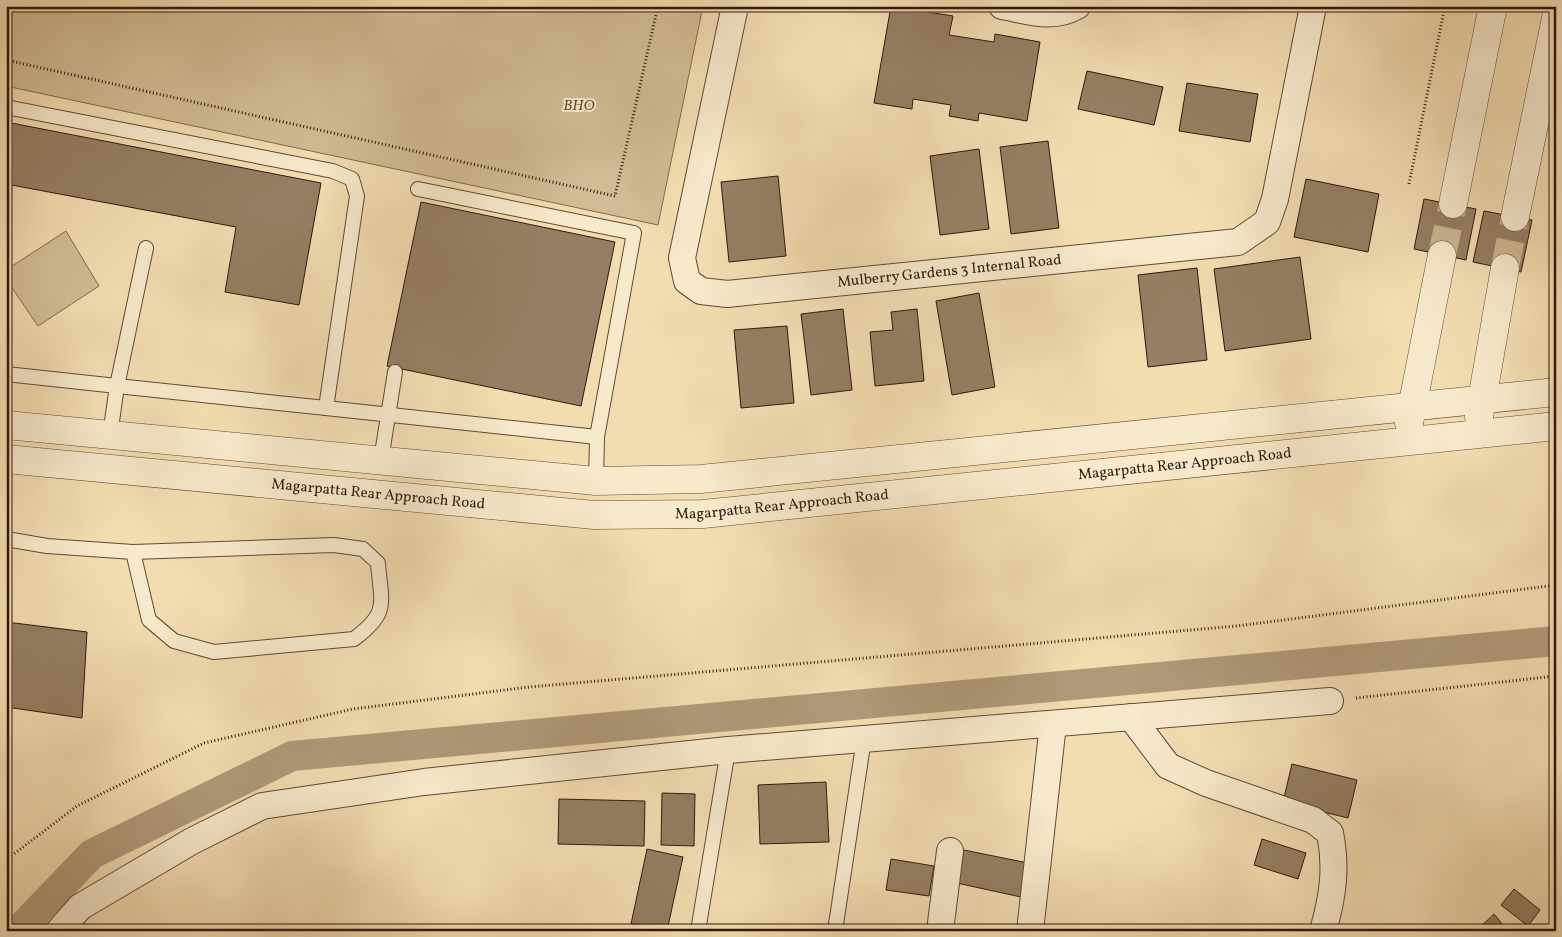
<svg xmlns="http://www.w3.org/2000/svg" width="1562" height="937" font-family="Vollkorn,serif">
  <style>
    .green { fill: #d1bc95; stroke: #806a52 }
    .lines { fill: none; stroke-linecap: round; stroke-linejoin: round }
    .canal { stroke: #b09a7a; stroke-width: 30 }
    .building { fill: #957e63; stroke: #30180f }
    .tertiary-tunnel { stroke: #cbb691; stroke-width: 28; stroke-dasharray: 28 14; stroke-linecap: butt }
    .service-casing { stroke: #604938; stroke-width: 16 }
    .minor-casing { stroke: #604938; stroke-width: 28 }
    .tertiary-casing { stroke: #604938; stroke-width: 29 }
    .path { stroke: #30180f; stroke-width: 3; stroke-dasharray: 1 2.5; stroke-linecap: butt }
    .service { stroke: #f7e9cc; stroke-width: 14 }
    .minor { stroke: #f7e9cc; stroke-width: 26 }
    .tertiary { stroke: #f7e9cc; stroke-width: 28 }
    .labels { text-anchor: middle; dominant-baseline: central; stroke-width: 4; stroke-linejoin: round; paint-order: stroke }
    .park-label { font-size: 15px; font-style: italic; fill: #604937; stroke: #f7e9cc }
    .street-label { font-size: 15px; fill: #30180f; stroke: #f7e9cc }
  </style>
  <rect width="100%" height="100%" fill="#f2ddb1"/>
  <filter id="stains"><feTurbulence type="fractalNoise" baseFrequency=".004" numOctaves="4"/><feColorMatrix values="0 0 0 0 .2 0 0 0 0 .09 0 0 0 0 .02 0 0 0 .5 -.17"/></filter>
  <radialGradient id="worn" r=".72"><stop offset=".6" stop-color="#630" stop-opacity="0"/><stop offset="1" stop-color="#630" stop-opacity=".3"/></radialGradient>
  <g class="green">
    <polygon points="6,6 703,6 658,225 6,86"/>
    <polygon points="66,231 99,286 38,326 6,279 6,270"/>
  </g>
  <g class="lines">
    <polyline class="canal" points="18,931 92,854 292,756 1556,641"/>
  </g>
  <g class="building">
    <polygon points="891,6 953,16 949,35 994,42 995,34 1040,42 1027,121 979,113 978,121 949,116 951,105 913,99 912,109 874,103"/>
    <polygon points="1087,71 1163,87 1154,125 1078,109"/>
    <polygon points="1187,83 1258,94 1250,142 1179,131"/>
    <polygon points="6,122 321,183 299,305 225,292 236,227 6,184"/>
    <polygon points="1048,141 1059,228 1011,234 1000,147"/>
    <polygon points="979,149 989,229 940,235 930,156"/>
    <polygon points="778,176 786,256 729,262 721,182"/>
    <polygon points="1306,179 1379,194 1368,252 1294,237"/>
    <polygon points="1424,199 1476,209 1466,260 1414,249"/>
    <polygon points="421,202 615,242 581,406 387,366"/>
    <polygon points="1484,211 1532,220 1521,272 1473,262"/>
    <polygon points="1300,257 1311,339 1225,351 1214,269"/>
    <polygon points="1197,268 1207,360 1148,367 1138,275"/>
    <polygon points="979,293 995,387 952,395 936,301"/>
    <polygon points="843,309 852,390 811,395 801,314"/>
    <polygon points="917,309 924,381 875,386 870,332 893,330 891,312"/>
    <polygon points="787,326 794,403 741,408 734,330"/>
    <polygon points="6,622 87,632 82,718 6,707"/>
    <polygon points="1292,764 1357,780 1348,818 1283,802"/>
    <polygon points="826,782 829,842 760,844 758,785"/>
    <polygon points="662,793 695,794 694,846 661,845"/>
    <polygon points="559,799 645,801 644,846 558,844"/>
    <polygon points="1262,839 1306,853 1298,879 1254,865"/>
    <polygon points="647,849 683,857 667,931 631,924"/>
    <polygon points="959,849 1028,863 1021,897 952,882"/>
    <polygon points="891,859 934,866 929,896 886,890"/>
    <polygon points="1514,889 1540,910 1528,926 1501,905"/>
    <polygon points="1494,914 1508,931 1476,931"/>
    <polygon points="1534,924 1541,931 1528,931"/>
  </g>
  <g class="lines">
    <g class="tertiary-tunnel">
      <polyline points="1442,255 1453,204"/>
      <polyline points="1505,268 1515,217"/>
    </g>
    <g class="service-casing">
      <g id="service">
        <polyline points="6,107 333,171 352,179 357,196 326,408 117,386 110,435"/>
        <polyline points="418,189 634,233 597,437 596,481"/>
        <polyline points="6,374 117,386 146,248"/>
        <polyline points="326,408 597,437"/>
        <polyline points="381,460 395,372"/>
        <path d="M6,539L47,546L133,552L334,545L363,549L378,563C381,604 390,612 354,639L214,652L174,641L149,620L133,552"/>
        <polyline points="698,931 728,750"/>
        <polyline points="835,931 864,739"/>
      </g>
    </g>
    <g class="minor-casing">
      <g id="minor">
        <path id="s1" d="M735,6L682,258L687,281L701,291L727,294L1238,242L1267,222L1275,199L1313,6"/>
        <path d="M1002,6C1029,11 1053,20 1077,6"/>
        <path d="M1131,717L1168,766L1206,783L1313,820L1330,833C1337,868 1333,896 1323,931"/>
        <polyline points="59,931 80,907 192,841 262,806 424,782 728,750 1330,701"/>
        <polyline points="940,931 950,851"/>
        <polyline points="1030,931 1053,724"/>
      </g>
    </g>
    <g class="tertiary-casing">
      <g id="tertiary">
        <polyline points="1453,204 1493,6"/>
        <polyline points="1515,217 1556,18"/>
        <polyline points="1479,417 1505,268"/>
        <polyline points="1409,423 1442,255"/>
        <polyline points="6,425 596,481 701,479 1556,392"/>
        <path id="s2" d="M6,459L594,515L703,514L1556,426"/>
      </g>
    </g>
    <g class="path">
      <polyline points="6,60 615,196 658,6"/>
      <polyline points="1409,184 1445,6"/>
      <polyline points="1356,698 1556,676"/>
      <polyline points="6,860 77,806 204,743 353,709 529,687 1237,626 1556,585"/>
    </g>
    <use href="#service" class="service"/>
    <use href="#minor" class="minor"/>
    <use href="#tertiary" class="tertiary"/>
  </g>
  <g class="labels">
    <g class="park-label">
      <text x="579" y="106">BHO</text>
    </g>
    <g class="street-label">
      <text stroke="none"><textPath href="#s1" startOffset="548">Mulberry Gardens 3 Internal Road</textPath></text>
      <text stroke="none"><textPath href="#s2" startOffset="1184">Magarpatta Rear Approach Road</textPath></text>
      <text stroke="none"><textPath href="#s2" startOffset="374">Magarpatta Rear Approach Road</textPath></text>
      <text stroke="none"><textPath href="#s2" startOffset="779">Magarpatta Rear Approach Road</textPath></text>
    </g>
  </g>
  <rect width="1562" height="937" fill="none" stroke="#f2ddb1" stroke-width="25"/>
  <rect x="8" y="8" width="1547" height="922" fill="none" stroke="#30180f" stroke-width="2.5"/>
  <rect x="12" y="12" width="1537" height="912" fill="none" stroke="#30180f"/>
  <rect width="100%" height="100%" filter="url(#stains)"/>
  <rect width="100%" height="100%" fill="url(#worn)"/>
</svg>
